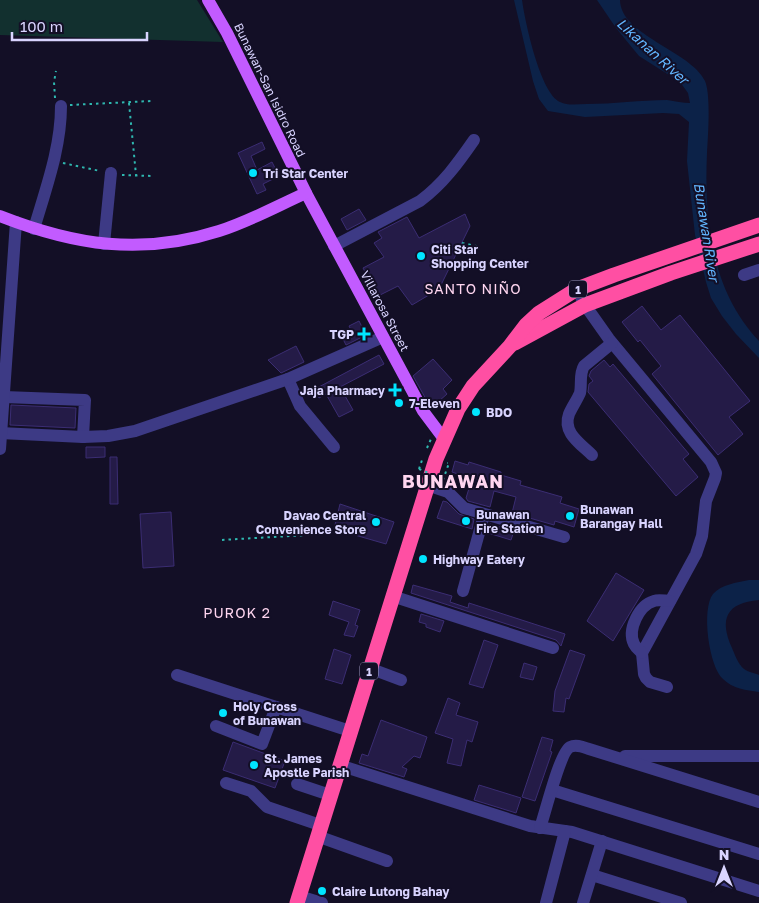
<svg xmlns="http://www.w3.org/2000/svg" width="759" height="903" font-family="'Golos Text',sans-serif">
  <style>
    .green { fill: #12302f }
    .water { fill: #0c2248 }
    .building { fill: #241b47; stroke: #3b2d73 }
    .lines { fill: none; stroke-linecap: round; stroke-linejoin: round }
    .path { stroke: #2fb8b0; stroke-width: 2; stroke-dasharray: 2.5 4; stroke-linecap: butt }
    .minor { stroke: #3d3a85; stroke-width: 12 }
    .major { stroke: #c25bff; stroke-width: 12 }
    .highway { stroke: #ff4fa3; stroke-width: 15 }
    .path-bridge { stroke: #2fb8b0; stroke-width: 2; stroke-dasharray: 2.5 4; stroke-linecap: butt }
    .poi-dot { fill: #00e5ff; stroke: #130f26; stroke-width: 2 }
    .labels { text-anchor: middle; dominant-baseline: central; stroke-width: 4; stroke-linejoin: round; paint-order: stroke }
    .shield { fill: #130f26; stroke: #9e99be; stroke-width: 1 }
    .shield-label { font-size: 11px; font-weight: bold; fill: #d9d4ff }
    .street-label { font-size: 12px; fill: #d9d4ff; stroke: #130f26 }
    .poi-label { font-size: 12px; font-weight: bold; fill: #d9d4ff; stroke: #130f26; text-anchor: start }
    .water-label { font-size: 14px; font-style: italic; fill: #62b6ff; stroke: #130f26 }
    .neighbourhood-label { font-size: 14px; letter-spacing: 1px; fill: #ffd6f0; stroke: #130f26 }
    .district-label { font-size: 18px; font-weight: bold; letter-spacing: 1px; fill: #ffd6f0; stroke: #130f26 }
  </style>
  <rect width="100%" height="100%" fill="#130f26"/>
  <polygon class="green" points="0,0 197,0 223,42 0,35"/>
  <g class="water">
    <path d="M514,0H522C525,21 540,93 560,102C568,106 578,104 587,104C613,104 641,100 667,100C675,101 683,103 690,103L688,93L680,82L639,56L616,28L597,0H620C620,35 691,51 705,81C711,95 708,136 707,153C704,220 711,290 759,341V358L736,334L722,316L711,298L706,282L695,235L687,161L689,122L679,114L663,113L585,117L548,111L539,99L533,81Z"/>
    <path d="M749,580H759V600C726,603 719,619 732,648C735,655 738,664 744,669C748,672 755,673 759,675V692C746,690 733,689 723,679C709,667 701,609 713,594C722,584 736,583 749,580Z"/>
  </g>
  <g class="building">
    <polygon points="262,142 265,149 251,156 257,170 272,162 279,176 263,184 266,190 257,194 238,153"/>
    <polygon points="359,209 366,220 347,230 341,219"/>
    <polygon points="465,214 470,226 439,289 412,305 398,286 378,296 363,268 384,257 374,243 382,238 378,232 407,217 419,238"/>
    <polygon points="642,306 661,330 680,315 750,401 729,417 743,434 718,455 652,374 661,366 640,340 638,342 622,322"/>
    <polygon points="359,321 366,335 346,345 343,339 353,334 349,326"/>
    <polygon points="296,346 304,362 281,373 268,360"/>
    <polygon points="379,355 384,364 340,387 353,410 339,417 326,394 319,398 315,389"/>
    <polygon points="433,359 452,380 443,389 447,394 431,408 413,376"/>
    <polygon points="604,360 610,367 613,364 689,454 683,459 698,477 676,496 588,392 589,384 593,381 589,376 591,371"/>
    <polygon points="11,405 76,408 75,428 10,425"/>
    <polygon points="86,447 105,447 105,457 86,458"/>
    <polygon points="110,457 117,457 118,504 110,504"/>
    <polygon points="455,461 468,465 469,462 501,472 501,475 521,481 520,485 562,497 560,503 579,509 574,527 555,521 554,525 512,513 516,497 494,491 490,507 468,501 466,498 472,479 452,472"/>
    <polygon points="443,501 447,502 459,514 474,519 472,529 437,518"/>
    <polygon points="340,504 394,522 386,544 334,529"/>
    <polygon points="171,512 174,566 143,568 140,514"/>
    <polygon points="490,524 514,531 511,540 488,533"/>
    <polygon points="616,573 644,590 613,641 587,621"/>
    <polygon points="413,585 452,596 450,602 468,608 469,603 565,634 561,646 556,640 411,593"/>
    <polygon points="333,601 360,610 355,625 358,626 354,637 344,635 349,622 329,615"/>
    <polygon points="421,614 444,621 440,632 426,627 426,624 419,622"/>
    <polygon points="484,640 498,645 483,688 469,684"/>
    <polygon points="334,649 351,655 342,684 325,679"/>
    <polygon points="570,650 585,655 569,699 566,698 564,712 553,711 555,691"/>
    <polygon points="524,663 537,667 533,680 520,677"/>
    <polygon points="448,698 460,703 456,715 478,722 472,742 467,740 461,766 447,763 453,739 435,733"/>
    <polygon points="381,720 427,737 420,758 414,756 402,767 407,769 404,777 359,763 362,754 368,756"/>
    <polygon points="542,737 553,740 550,751 552,752 535,801 522,797"/>
    <polygon points="233,742 285,761 275,788 223,770"/>
    <polygon points="479,785 521,798 516,813 474,800"/>
  </g>
  <g class="lines">
    <g class="path">
      <polyline points="55,98 54,82 56,71"/>
      <polyline points="129,103 136,175"/>
      <polyline points="70,105 151,101"/>
      <polyline points="63,163 100,171"/>
      <polyline points="122,175 152,176"/>
      <polyline points="462,243 481,247"/>
      <polyline points="427,448 431,439"/>
      <polyline points="419,469 423,457"/>
      <polyline points="443,480 449,463 447,463"/>
      <polyline points="222,540 325,534 330,532 332,525"/>
    </g>
    <g class="minor">
      <path d="M34,229C46,188 61,148 61,106"/>
      <polyline points="104,244 111,173"/>
      <path d="M334,246L420,201C443,184 458,163 474,140"/>
      <polyline points="744,275 759,270"/>
      <polyline points="577,289 585,305 609,339 711,462 716,473 715,478 706,501 702,536 696,554 642,653 644,674 646,678 650,682 667,687"/>
      <polyline points="288,379 300,406 334,447"/>
      <polyline points="4,397 85,400 83,437"/>
      <polyline points="0,433 83,437 108,436 135,431 288,379 383,337"/>
      <polyline points="0,449 16,222"/>
      <path d="M592,455C581,444 562,433 569,414C572,407 577,400 580,393C582,384 579,374 584,366L612,343"/>
      <polyline points="427,485 448,492 464,508 564,537"/>
      <polyline points="463,591 484,515"/>
      <polyline points="392,596 553,648"/>
      <path d="M642,653C639,650 636,648 634,644C627,630 639,605 654,601C659,599 665,601 670,601"/>
      <polyline points="369,668 401,680"/>
      <polyline points="177,675 350,731"/>
      <polyline points="216,726 262,744 276,707"/>
      <polyline points="625,756 759,756"/>
      <polyline points="339,765 530,826 572,832 759,891"/>
      <polyline points="226,783 251,791 267,807 320,825"/>
      <polyline points="297,784 330,795"/>
      <polyline points="552,790 759,854"/>
      <path d="M540,828C545,814 560,752 570,747C576,744 583,747 589,749L759,802"/>
      <polyline points="317,836 387,861"/>
      <polyline points="592,875 681,903"/>
      <polyline points="299,896 322,903"/>
      <polyline points="546,903 565,831"/>
      <polyline points="583,903 602,841"/>
    </g>
    <g class="major">
      <polyline points="208,0 227,33 306,193 423,411 444,439"/>
      <path d="M0,216C74,245 141,256 219,231C248,222 277,206 306,193"/>
    </g>
    <g class="highway">
      <polyline points="515,343 585,305 671,273 759,244"/>
      <polyline points="297,903 436,459 458,409 473,386 510,346 526,325 539,313 577,289 614,275 759,225"/>
    </g>
    <polyline class="path-bridge" points="419,469 441,478"/>
  </g>
  <g class="poi-dot">
    <circle cx="253" cy="173" r="5"/>
    <circle cx="421" cy="256" r="5"/>
    <path d="M361.5 326.5h5v5h5v5h-5v5h-5v-5h-5v-5h5z"/>
    <path d="M392.5 382.5h5v5h5v5h-5v5h-5v-5h-5v-5h5z"/>
    <circle cx="399" cy="403" r="5"/>
    <circle cx="476" cy="412" r="5"/>
    <circle cx="570" cy="516" r="5"/>
    <circle cx="466" cy="521" r="5"/>
    <circle cx="376" cy="522" r="5"/>
    <circle cx="423" cy="559" r="5"/>
    <circle cx="223" cy="713" r="5"/>
    <circle cx="254" cy="765" r="5"/>
    <circle cx="322" cy="891" r="5"/>
  </g>
  <g class="labels">
    <g class="shield">
      <rect x="569" y="280.5" width="18" height="17" rx="4"/>
      <rect x="360" y="662.5" width="18" height="17" rx="4"/>
    </g>
    <g class="shield-label">
      <text x="578" y="289">1</text>
      <text x="369" y="671">1</text>
    </g>
    <g class="street-label">
      <text transform="translate(270 90) rotate(64)">Bunawan-San Isidro Road</text>
      <text transform="translate(385 311) rotate(62)">Villarosa Street</text>
    </g>
    <g class="poi-label">
      <text x="263" y="173">Tri Star Center</text>
      <text x="431" y="249">Citi Star<tspan x="431" dy="14">Shopping Center</tspan></text>
      <text x="354" y="334" text-anchor="end">TGP</text>
      <text x="385" y="390" text-anchor="end">Jaja Pharmacy</text>
      <text x="409" y="403">7-Eleven</text>
      <text x="486" y="412">BDO</text>
      <text x="580" y="509">Bunawan<tspan x="580" dy="14">Barangay Hall</tspan></text>
      <text x="476" y="514">Bunawan<tspan x="476" dy="14">Fire Station</tspan></text>
      <text x="366" y="515" text-anchor="end">Davao Central<tspan x="366" dy="14">Convenience Store</tspan></text>
      <text x="433" y="559">Highway Eatery</text>
      <text x="233" y="706">Holy Cross<tspan x="233" dy="14">of Bunawan</tspan></text>
      <text x="264" y="758">St. James<tspan x="264" dy="14">Apostle Parish</tspan></text>
      <text x="332" y="891">Claire Lutong Bahay</text>
    </g>
    <g class="water-label">
      <text transform="translate(653 51) rotate(42)">Likanan River</text>
      <text transform="translate(707 232) rotate(81)">Bunawan River</text>
    </g>
    <g class="neighbourhood-label">
      <text x="473" y="288">SANTO NIÑO</text>
      <text x="237" y="612">PUROK 2</text>
    </g>
    <g class="district-label">
      <text x="453" y="481">BUNAWAN</text>
    </g>
  </g>
  <g transform="translate(724 868)" stroke="#130f26" stroke-width="4" paint-order="stroke">
  <path d="M0-4L9 19L0 12L-9 19Z" fill="#d9d4ff"/>
  <text y="-8" font-size="14" font-weight="bold" text-anchor="middle" fill="#d9d4ff">N</text>
  </g>
  <path d="M12 32v8h135v-8" fill="none" stroke="#d9d4ff" stroke-width="2.5"/>
  <text x="20" y="32" font-size="15" fill="#d9d4ff" stroke="#130f26" stroke-width="4" paint-order="stroke">100 m</text>
</svg>
